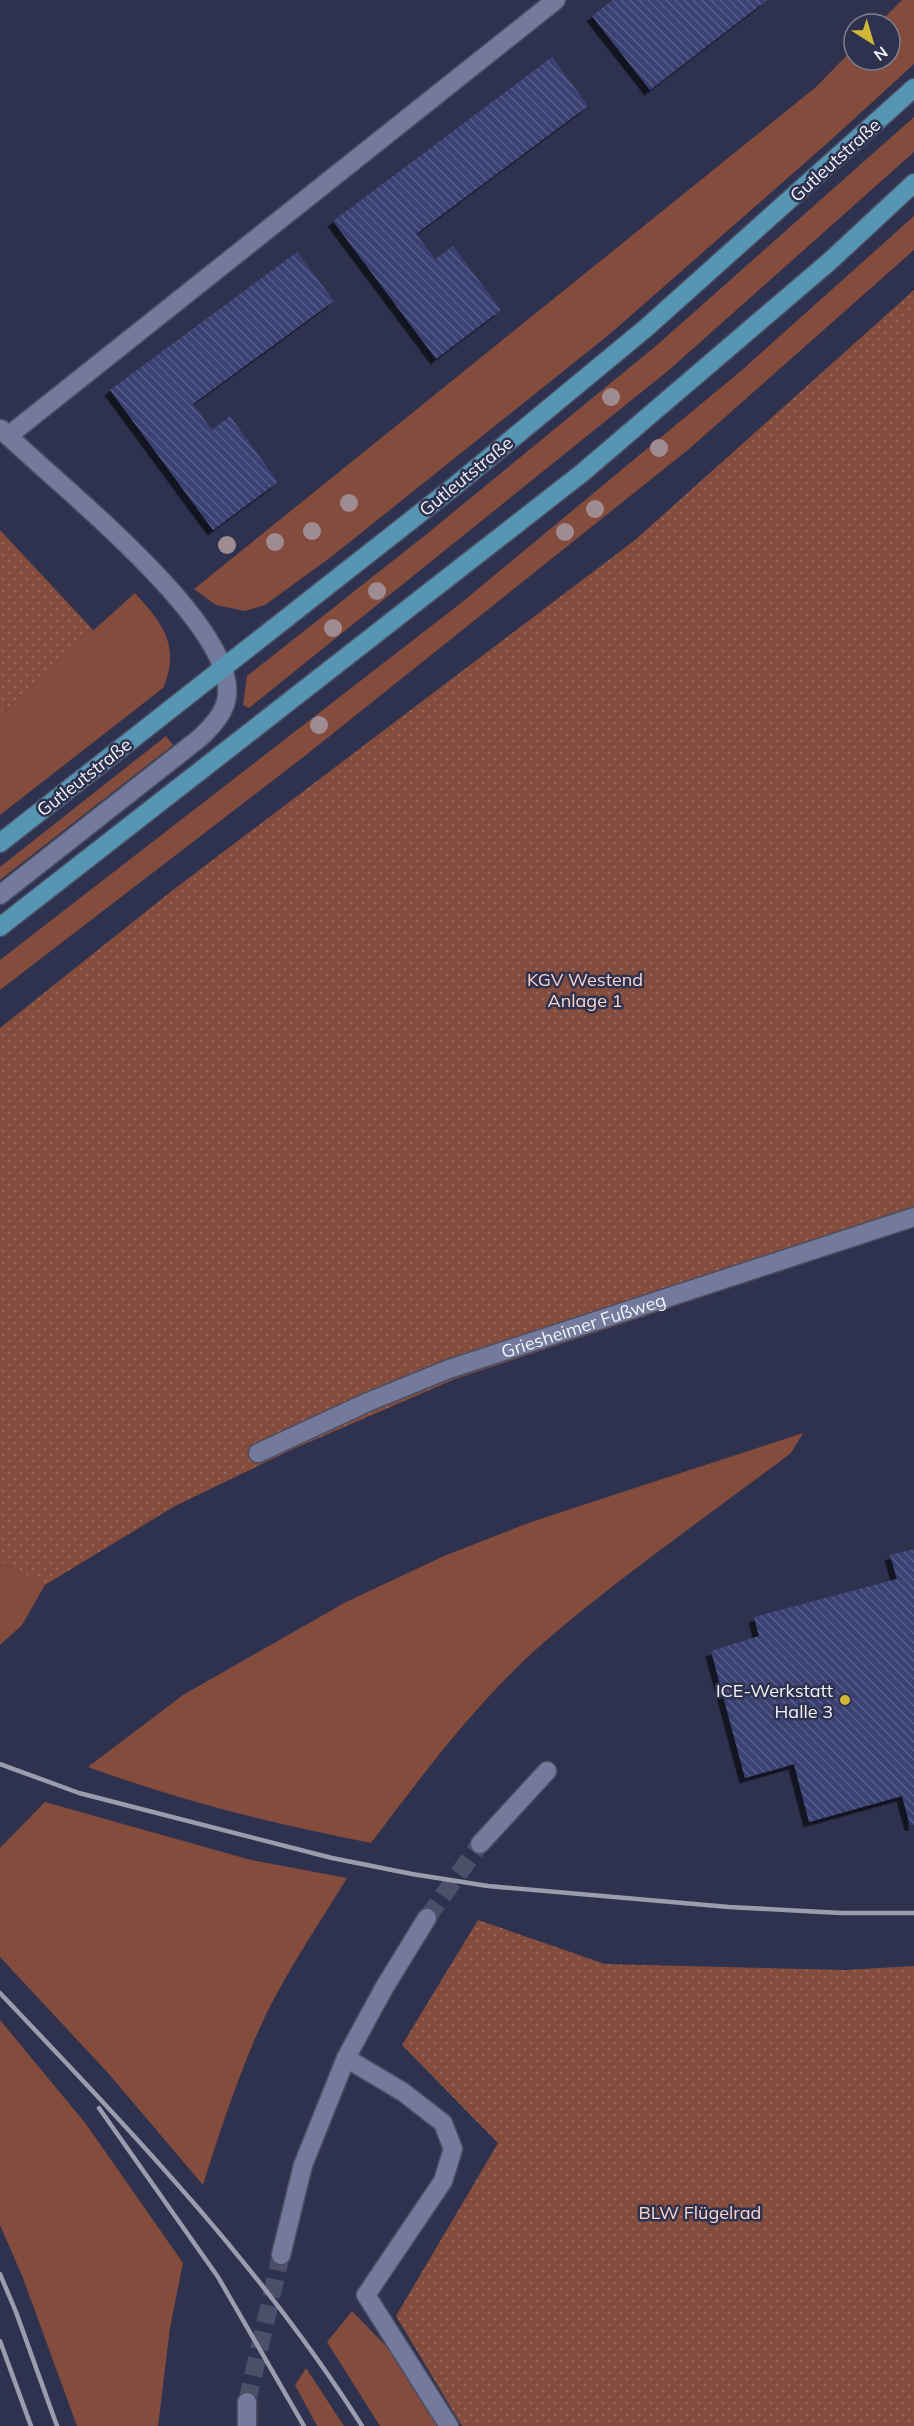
<svg xmlns="http://www.w3.org/2000/svg" width="914" height="2426" font-family="Mulish,sans-serif">
  <style>
    .grass { fill: #834c3c }
    .garden { fill: url(#garden-dots) }
    .building { fill: url(#building-back-hatch); filter: url(#shadow) }
    .lines { fill: none; stroke-linecap: round; stroke-linejoin: round }
    .minor-tunnel { stroke: #4c4f69; stroke-width: 18; stroke-dasharray: 18 9; stroke-linecap: butt }
    .minor-casing { stroke: #4b4e64; stroke-width: 21 }
    .major-casing { stroke: #4b4e64; stroke-width: 21 }
    .minor { stroke: #747a9c; stroke-width: 18 }
    .major { stroke: #5796b3; stroke-width: 18 }
    .rail { stroke: #9a9dae; stroke-width: 4.5 }
    .tree { fill: #9f8c93 }
    .poi-dot { fill: #d1b736; stroke: #2e324f; stroke-width: 2 }
    .labels { text-anchor: middle; dominant-baseline: central; stroke-width: 5; stroke-linejoin: round; paint-order: stroke }
    .street-label { font-size: 18px; fill: #f3f4fc; stroke: #2e324f }
    .park-label { font-size: 18px; fill: #fbd5ca; stroke: #2e324f }
    .poi-label { font-size: 18px; fill: #f3f4fc; stroke: #2e324f; text-anchor: end }
  </style>
  <defs>
    <pattern id="garden-dots" width="8" height="8" patternUnits="userSpaceOnUse" patternTransform="scale(1.5)"><rect width="8" height="8" fill="#834c3c"/><path d="M2 2h.1M6 6h.1" fill="none" stroke="#956659" stroke-width="1.8" stroke-linecap="round"/></pattern>
    <pattern id="building-back-hatch" width="6" height="6" patternUnits="userSpaceOnUse" patternTransform="scale(1.5)"><rect width="6" height="6" fill="#3b4173"/><path d="M-1 5l2 2M0 0l6 6M5-1l2 2" fill="none" stroke="#585d88"/></pattern>
    <filter id="shadow"><feDropShadow dx="-5.5" dy="5.5" stdDeviation="0" flood-color="#0009"/></filter>
  </defs>
  <rect width="100%" height="100%" fill="#2e324f"/>
  <g class="grass">
    <polygon points="902,0 914,0 914,64 832,139 611,333 331,557 265,605 245,611 216,605 194,589 816,87 854,48 854,60 890,60 890,24 878,24"/>
    <polygon points="914,117 914,152 669,370 249,708 243,705 247,676 428,533 657,345"/>
    <polygon points="914,216 914,250 689,449 306,755 0,990 0,960 461,603 742,370"/>
    <path d="M135,593C162,623 181,646 163,688L0,815V714Z"/>
    <polygon points="166,736 173,745 0,880 0,867"/>
    <path d="M803,1433L791,1453C713,1512 631,1569 556,1632C484,1692 427,1769 371,1843C274,1824 181,1801 88,1767L183,1695L346,1602L444,1556L531,1522Z"/>
    <polygon points="0,1562 45,1585 22,1625 0,1645"/>
    <path d="M45,1802L251,1860L347,1878C316,1929 281,1979 257,2034C236,2083 219,2134 203,2185L108,2073L0,1957V1848Z"/>
    <polygon points="0,2020 86,2124 183,2263 170,2328 158,2426 77,2426 23,2278 0,2225"/>
    <polygon points="352,2311 390,2350 438,2426 380,2426 327,2342"/>
    <polygon points="306,2368 344,2426 317,2426 295,2385"/>
  </g>
  <g class="garden">
    <polygon points="914,290 914,1227 455,1379 291,1450 175,1506 45,1585 0,1562 0,1028 173,890 635,540"/>
    <polygon points="0,530 94,631 0,714"/>
    <polygon points="478,1920 605,1964 846,1970 914,1966 914,2426 462,2426 396,2316 498,2143 402,2045"/>
  </g>
  <g class="building">
    <polygon points="613,0 767,0 650,90 592,16"/>
    <polygon points="552,57 588,106 416,234 435,259 453,246 501,310 436,359 333,221"/>
    <polygon points="297,252 334,301 193,404 212,430 230,416 278,482 213,530 110,390"/>
    <polygon points="914,1549 914,1825 910,1825 902,1796 809,1822 794,1764 745,1778 711,1651 759,1636 754,1617 897,1579 890,1555"/>
  </g>
  <g class="lines">
    <g class="minor-tunnel">
      <polyline points="427,1918 480,1844"/>
      <polyline points="247,2402 281,2255"/>
    </g>
    <g class="minor-casing">
      <g id="minor">
        <polyline points="8,436 556,0"/>
        <path d="M0,895L201,737C212,726 226,712 227,695C234,621 54,482 1,429"/>
        <path id="s1" d="M258,1453L368,1402L449,1369L914,1217"/>
        <polyline points="480,1844 547,1771"/>
        <polyline points="346,2058 403,2092 443,2123 453,2149 443,2181 366,2295 449,2426"/>
        <polyline points="281,2255 303,2165 346,2058 384,1988 427,1918"/>
        <polyline points="247,2402 247,2426"/>
      </g>
    </g>
    <g class="major-casing">
      <g id="major">
        <polyline points="0,843 456,485 646,328 914,88"/>
        <polyline points="0,927 582,473 830,261 914,183"/>
      </g>
    </g>
    <use href="#minor" class="minor"/>
    <use href="#major" class="major"/>
    <g class="rail">
      <polyline points="0,1764 79,1793 332,1858 412,1874 488,1886 729,1907 841,1913 914,1913"/>
      <path d="M0,1993C128,2128 262,2267 362,2426"/>
      <polyline points="99,2108 218,2277 304,2426"/>
      <polyline points="0,2274 16,2312 57,2426"/>
      <polyline points="0,2341 31,2426"/>
    </g>
  </g>
  <g class="tree">
    <circle cx="611" cy="397" r="9"/>
    <circle cx="659" cy="448" r="9"/>
    <circle cx="349" cy="503" r="9"/>
    <circle cx="595" cy="509" r="9"/>
    <circle cx="312" cy="531" r="9"/>
    <circle cx="565" cy="532" r="9"/>
    <circle cx="275" cy="542" r="9"/>
    <circle cx="227" cy="545" r="9"/>
    <circle cx="377" cy="591" r="9"/>
    <circle cx="333" cy="628" r="9"/>
    <circle cx="319" cy="725" r="9"/>
  </g>
  <circle class="poi-dot" cx="845" cy="1700" r="6"/>
  <g class="labels">
    <g class="street-label">
      <text transform="translate(835 160) rotate(-42)">Gutleutstraße</text>
      <text transform="translate(466 476) rotate(-39)">Gutleutstraße</text>
      <text transform="translate(84 777) rotate(-38)">Gutleutstraße</text>
      <text stroke="none"><textPath href="#s1" startOffset="350">Griesheimer Fußweg</textPath></text>
    </g>
    <g class="park-label">
      <text x="585" y="979">KGV Westend<tspan x="585" dy="21">Anlage 1</tspan></text>
      <text x="700" y="2212">BLW Flügelrad</text>
    </g>
    <g class="poi-label">
      <text x="833" y="1690">ICE-Werkstatt<tspan x="833" dy="21">Halle 3</tspan></text>
    </g>
  </g>
  <g transform="translate(872 42) rotate(143)"><circle r="28" fill="#2e324f" stroke="#7d8094" stroke-width="1.5"/>
  <path d="M0-4.5L10 22L0 15L-10 22Z" fill="#d1b736"/>
  <text y="-9" font-size="16" font-weight="bold" text-anchor="middle" fill="#f3f4fc">N</text>
  </g>
</svg>
